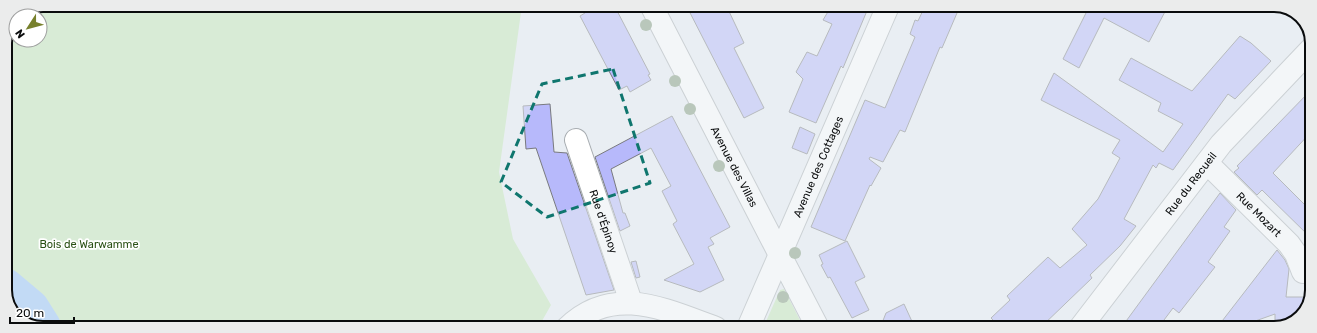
<svg xmlns="http://www.w3.org/2000/svg" width="1317" height="333" font-family="Rubik,sans-serif">
  <style>
    .green { fill: #c3e6b4 }
    .water { fill: #93c1f8 }
    .lines { fill: none; stroke-linecap: round; stroke-linejoin: round }
    .river { stroke: #93c1f8; stroke-width: 38 }
    .building { fill: #b7b9fb; stroke: #797a7f }
    .minor-casing { stroke: #a8adb1; stroke-width: 24 }
    .tertiary-casing { stroke: #a8adb1; stroke-width: 24 }
    .minor { stroke: #fff; stroke-width: 22 }
    .tertiary { stroke: #fff; stroke-width: 22 }
    .tree { fill: #7f9778 }
    .marked { fill: none; stroke: #0f766e; stroke-width: 3; stroke-dasharray: 8 5; stroke-linejoin: round }
    .labels { text-anchor: middle; dominant-baseline: central; stroke-width: 3.5; stroke-linejoin: round; paint-order: stroke }
    .street-label { font-size: 11px; fill: #0a0c0d; stroke: #fff }
    .park-label { font-size: 11px; fill: #295014; stroke: #fff }
    .rim { fill: none; stroke: #0a0c0d; stroke-width: 2 }
  </style>
  <rect width="100%" height="100%" fill="#e9eef3"/>
  <g class="green">
    <polygon points="43,5 522,5 499,172 513,239 551,305 538,328 35,327 15,315 5,295 5,43 16,17 16,40 40,40 40,16 16,16"/>
    <polygon points="784,289 804,328 765,328 764,326 780,290"/>
  </g>
  <polygon class="water" points="5,292 30,317 36,327 15,315 5,295"/>
  <g class="lines">
    <polyline class="river" points="5,287 30,308 42,327"/>
  </g>
  <g class="building">
    <polygon points="581,5 614,5 650,74 648,75 651,80 630,92 627,86 619,90 580,16 585,13"/>
    <polygon points="686,5 726,5 744,43 734,48 764,108 744,118"/>
    <polygon points="832,5 869,6 843,68 841,66 816,123 789,112 803,79 796,72 807,52 817,56 832,24 823,20"/>
    <polygon points="925,6 960,6 942,48 940,47 905,132 900,130 883,162 870,157 869,159 881,168 871,186 870,185 845,241 811,227 865,100 885,108 915,37 910,34 915,20 918,21"/>
    <polygon points="1082,6 1168,6 1149,42 1104,18 1079,68 1063,59 1088,9"/>
    <polygon points="1240,36 1251,43 1271,61 1235,99 1228,94 1173,170 1159,163 1156,168 1153,165 1124,219 1136,226 1120,246 1090,275 1092,278 1040,328 1001,328 991,318 1010,300 1007,296 1048,257 1060,268 1087,245 1072,229 1098,199 1120,158 1112,153 1120,140 1041,100 1054,73 1163,152 1183,124 1158,111 1161,103 1119,80 1131,58 1192,91"/>
    <polygon points="1312,89 1312,131 1273,173 1311,211 1311,238 1262,190 1257,195 1234,172 1239,168 1237,166"/>
    <polygon points="550,104 554,152 567,153 614,290 586,295 536,148 526,149 523,106"/>
    <polygon points="672,116 730,227 710,238 714,244 708,247 724,280 700,292 664,280 694,264 673,224 677,221 662,191 671,186 651,148 611,169 623,213 625,213 630,226 620,231 595,157"/>
    <polygon points="800,127 815,134 807,154 792,148"/>
    <polygon points="1220,193 1236,210 1224,227 1230,231 1208,262 1215,267 1179,313 1173,308 1158,328 1121,328"/>
    <polygon points="847,241 865,277 855,282 869,310 852,318 830,277 828,278 821,265 823,264 819,255"/>
    <polygon points="1277,250 1285,260 1289,269 1286,297 1311,297 1297,320 1288,323 1275,323 1275,314 1244,325 1219,325"/>
    <polygon points="636,261 640,277 636,278 631,262"/>
    <polygon points="904,304 915,328 880,328 886,313"/>
  </g>
  <g class="lines">
    <g class="minor-casing">
      <g id="minor">
        <path id="s1" d="M651,5L780,255L818,328"/>
        <path id="s2" d="M576,140L631,302"/>
        <path id="s3" d="M1207,163L1289,244L1296,254L1303,272"/>
        <path id="s4" d="M748,328L888,6"/>
      </g>
    </g>
    <g class="tertiary-casing">
      <g id="tertiary">
        <path d="M567,328C613,283 666,310 716,328"/>
        <path id="s5" d="M1080,328L1221,144L1312,48"/>
      </g>
    </g>
    <use href="#minor" class="minor"/>
    <use href="#tertiary" class="tertiary"/>
  </g>
  <g class="tree">
    <circle cx="646" cy="25" r="6"/>
    <circle cx="675" cy="81" r="6"/>
    <circle cx="690" cy="109" r="6"/>
    <circle cx="719" cy="166" r="6"/>
    <circle cx="795" cy="253" r="6"/>
    <circle cx="783" cy="297" r="6"/>
  </g>
  <path d="M0 0H1317V333H0ZM613,69L650,183L547,217L501,182L542,84Z" fill="#e9eef3" fill-opacity=".55" fill-rule="evenodd"/>
  <path class="marked" d="M613,69L650,183L547,217L501,182L542,84Z"/>
  <g class="labels">
    <g class="street-label">
      <text stroke="none"><textPath href="#s1" startOffset="182">Avenue des Villas</textPath></text>
      <text stroke="none"><textPath href="#s4" startOffset="176">Avenue des Cottages</textPath></text>
      <text stroke="none"><textPath href="#s5" startOffset="182">Rue du Recueil</textPath></text>
      <text stroke="none"><textPath href="#s3" startOffset="73">Rue Mozart</textPath></text>
      <text stroke="none"><textPath href="#s2" startOffset="86">Rue d'Épinoy</textPath></text>
    </g>
    <g class="park-label">
      <text x="89" y="244">Bois de Warwamme</text>
    </g>
  </g>
  <path d="M0 0H1317V333H0ZM43 12H1274A31 31 0 0 1 1305 43V290A31 31 0 0 1 1274 321H43A31 31 0 0 1 12 290V43A31 31 0 0 1 43 12Z" fill="#ebecec" fill-rule="evenodd"/>
  <path class="rim" d="M43 12H1274A31 31 0 0 1 1305 43V290A31 31 0 0 1 1274 321H43A31 31 0 0 1 12 290V43A31 31 0 0 1 43 12Z"/>
  <g transform="translate(28 28) rotate(234)"><circle r="19" fill="#ffffff" stroke="#9d9e9e"/>
  <path d="M0-3L7 15L0 10L-7 15Z" fill="#77802c"/>
  <text y="-6" font-size="11" font-weight="bold" text-anchor="middle" fill="#0a0c0d">N</text>
  </g>
  <path d="M10 317v6h64v-6" fill="none" stroke="#0a0c0d" stroke-width="2"/>
  <text x="16" y="317" font-size="12" fill="#0a0c0d" stroke="#ffffff" stroke-width="3" paint-order="stroke">20 m</text>
</svg>
